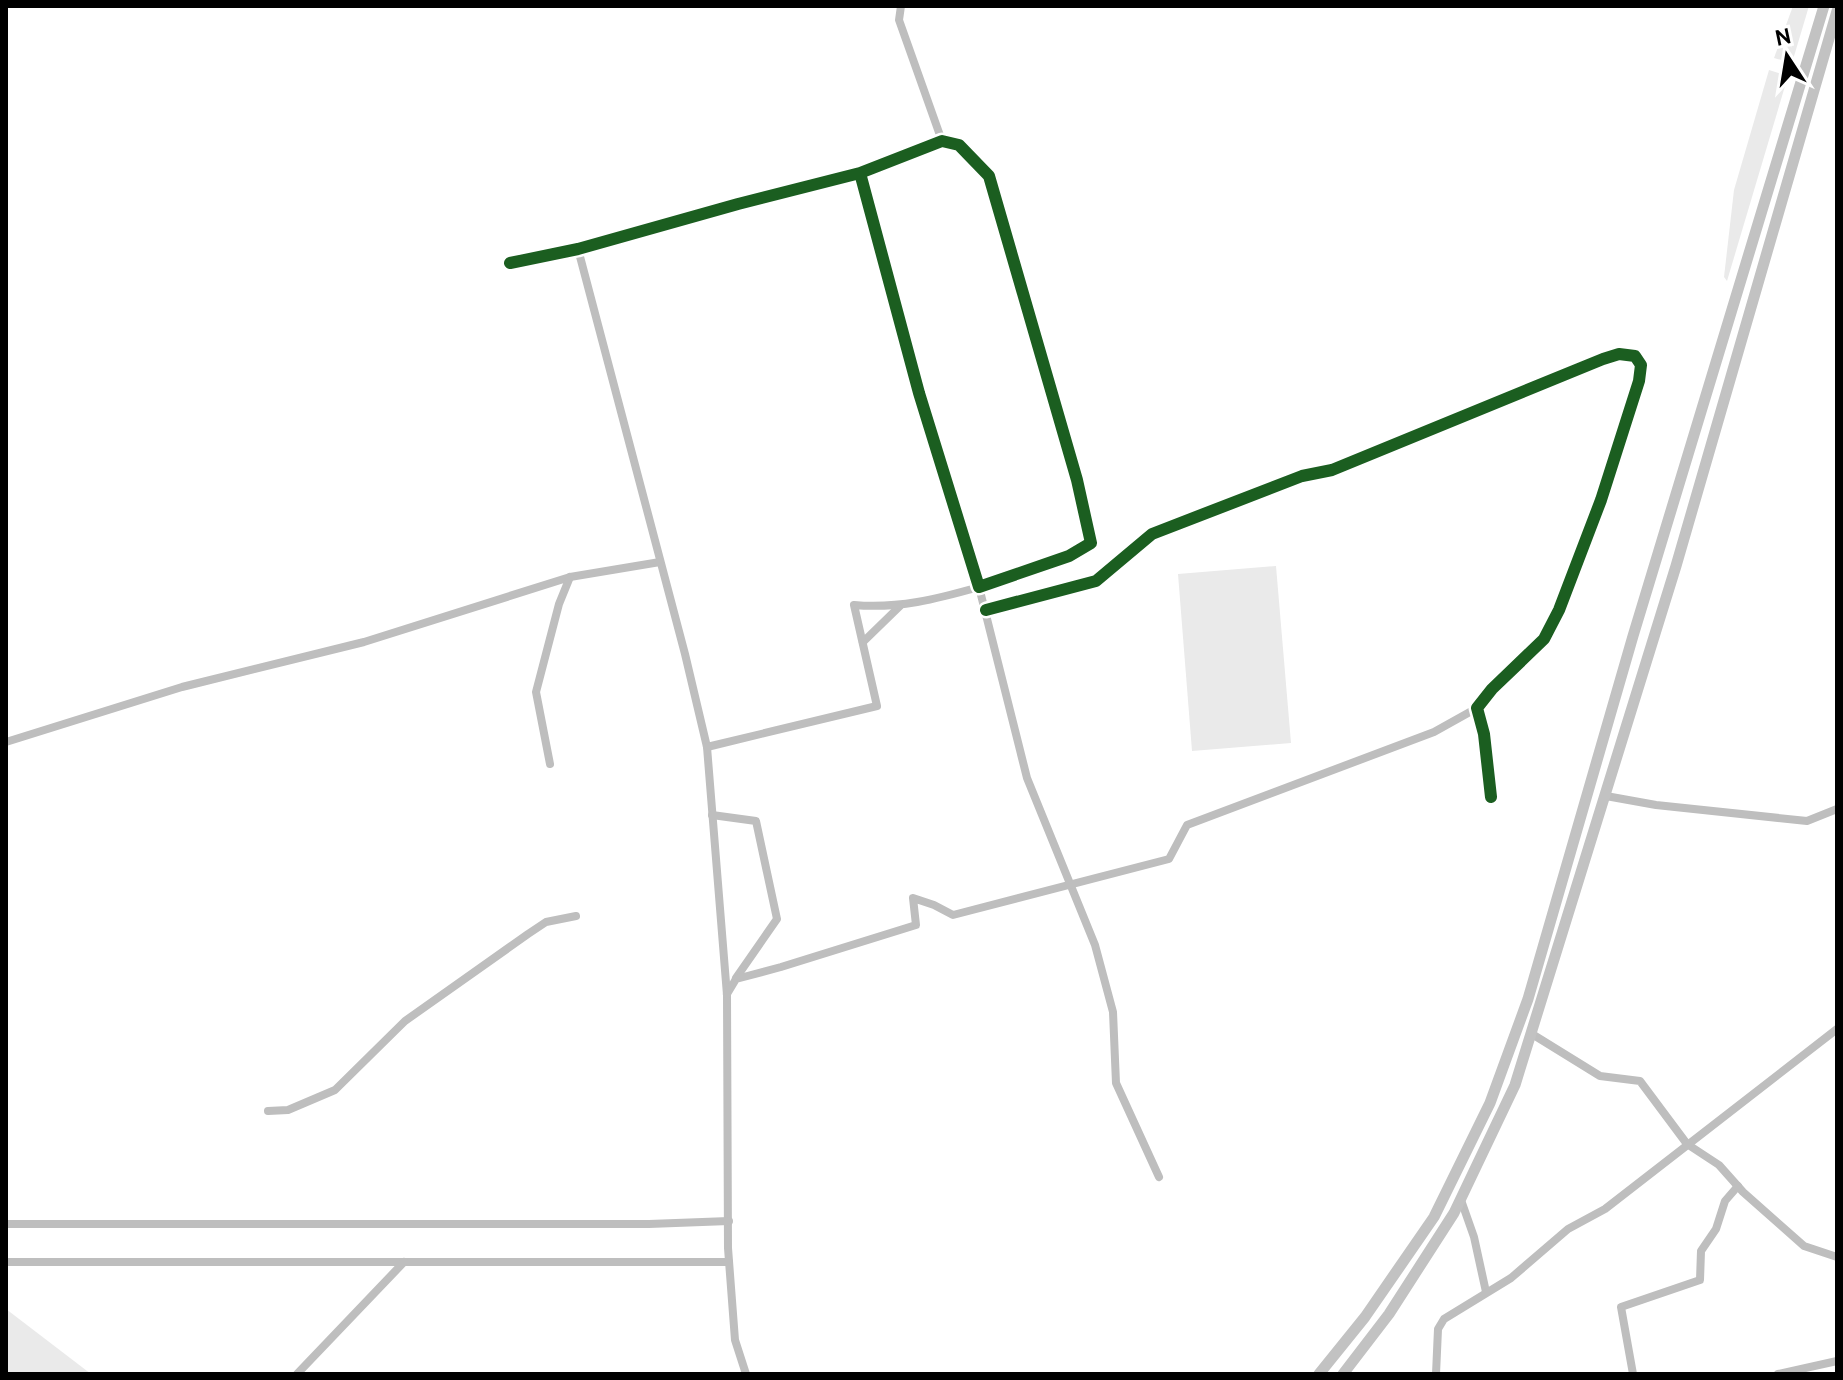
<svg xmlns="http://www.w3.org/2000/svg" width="1843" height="1380" font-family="Cabin,sans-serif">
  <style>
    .green { fill: #eaeaea }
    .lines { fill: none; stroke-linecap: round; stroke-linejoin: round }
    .street { stroke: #bebebe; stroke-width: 8 }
    .secondary { stroke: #c2c2c2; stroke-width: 11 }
    .cycleway-casing { stroke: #fff; stroke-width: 17 }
    .cycleway { stroke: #1b5e20; stroke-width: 12 }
  </style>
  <rect width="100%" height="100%" fill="#fff"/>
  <g class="green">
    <polygon points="1793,6 1809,6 1792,63 1774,58"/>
    <polygon points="1769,70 1788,76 1727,281 1724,277 1734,190"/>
    <polygon points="1276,566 1291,743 1192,751 1178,574"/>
    <polygon points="6,1309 91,1374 6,1374"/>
  </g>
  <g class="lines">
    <g class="street">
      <polyline points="901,6 899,20 942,141"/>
      <polyline points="578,249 685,654 707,747 727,995 728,1248 735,1340 746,1374"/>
      <polyline points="510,263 578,249 738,204 860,173 942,141 959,145 989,176 1077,480 1091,543 1069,556 979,587 919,393 860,173"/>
      <polyline points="986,610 1096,581 1152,534 1302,476 1332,470 1603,359 1619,354 1635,356 1641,365 1639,381 1601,500 1559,610 1544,639 1492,689 1477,708 1484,734 1491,797"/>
      <polyline points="863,642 900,606"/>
      <polyline points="6,742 182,687 364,642 570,577 660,562"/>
      <path d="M707,747L877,706L854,605C898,609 937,599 979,587L1027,778L1095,945L1113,1012L1116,1083L1159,1177"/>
      <polyline points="550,764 536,692 559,604 570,577"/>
      <polyline points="1606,796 1656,805 1807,821 1837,809"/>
      <polyline points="712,815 756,821 777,919 736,978"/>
      <polyline points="727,994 736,979 781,967 916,925 913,898 934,905 953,915 1169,859 1187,825 1434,732 1477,708"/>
      <polyline points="1532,1034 1600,1076 1640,1081 1687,1144 1719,1165 1743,1192 1804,1246 1837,1257"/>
      <polyline points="268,1111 288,1110 335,1090 405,1021 528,934 546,922 576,916"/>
      <polyline points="1461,1200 1474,1237 1486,1292"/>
      <polyline points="6,1224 649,1224 729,1221"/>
      <polyline points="6,1262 729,1262"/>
      <polyline points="297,1374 404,1262"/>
      <polyline points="1436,1374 1438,1329 1444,1319 1511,1278 1568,1229 1605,1209 1837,1029"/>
      <polyline points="1633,1374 1621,1307 1700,1280 1701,1251 1716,1229 1725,1201 1738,1186"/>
      <polyline points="1778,1374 1837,1361"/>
    </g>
    <g class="secondary">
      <polyline points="1319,1374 1365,1317 1434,1217 1490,1103 1528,999 1633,636 1824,6"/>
      <polyline points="1343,1374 1389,1314 1454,1213 1515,1085 1676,566 1837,11"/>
    </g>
    <g class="cycleway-casing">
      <g id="cycleway">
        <polyline points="510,263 578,249 738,204 860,173 942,141 959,145 989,176 1077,480 1091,543 1069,556 979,587 919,393 860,173"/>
        <polyline points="986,610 1096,581 1152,534 1302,476 1332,470 1603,359 1619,354 1635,356 1641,365 1639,381 1601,500 1559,610 1544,639 1492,689 1477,708 1484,734 1491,797"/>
      </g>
    </g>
    <use href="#cycleway" class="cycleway"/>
  </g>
  <rect width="1843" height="1380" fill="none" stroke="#000000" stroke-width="16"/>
  <g transform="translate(1787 56) rotate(348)" stroke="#ffffff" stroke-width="6" paint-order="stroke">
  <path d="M0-6L14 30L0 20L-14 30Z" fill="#000000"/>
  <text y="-12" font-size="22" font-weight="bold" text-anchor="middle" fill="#000000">N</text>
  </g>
</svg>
